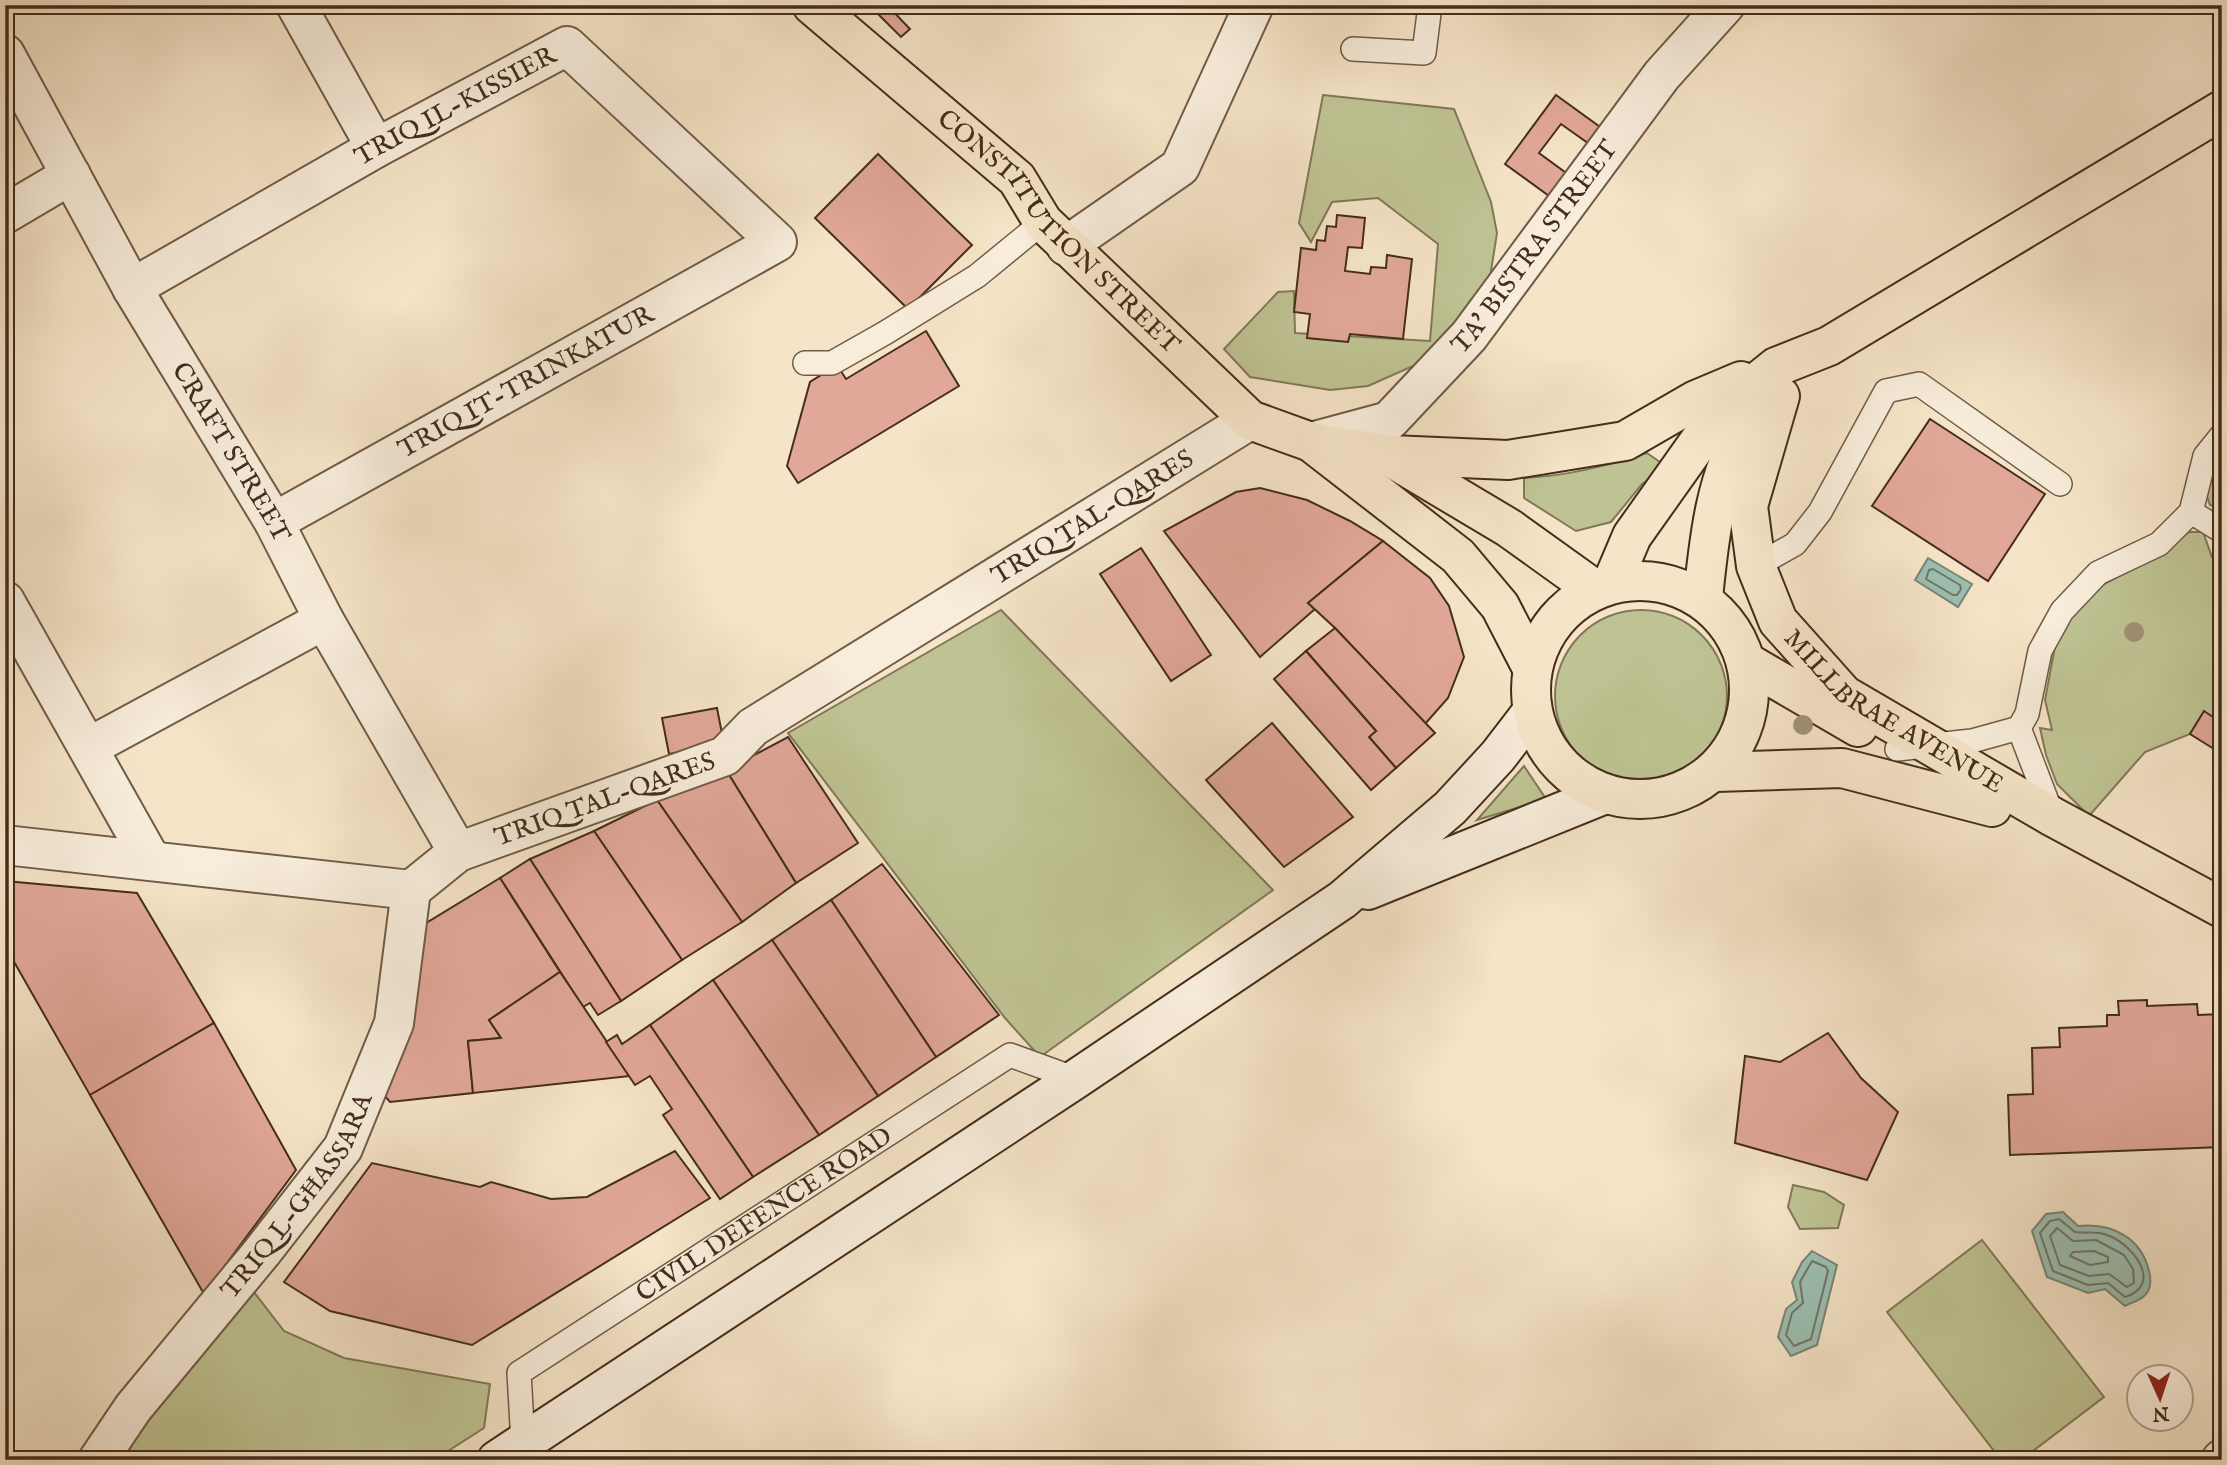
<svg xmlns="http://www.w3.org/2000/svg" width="2227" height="1465" font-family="'IM FELL English',serif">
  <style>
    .green { fill: #bfc393; stroke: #827858; stroke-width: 2 }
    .water { fill: #9cbfb2; stroke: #798576; stroke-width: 2 }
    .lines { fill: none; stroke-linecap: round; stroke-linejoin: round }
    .shore { stroke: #707667; stroke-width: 2 }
    .building { fill: #e1a798; stroke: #442d1c; stroke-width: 2 }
    .lane-casing { stroke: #705b47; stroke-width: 26 }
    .street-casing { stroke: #705b47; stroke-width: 42 }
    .secondary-casing { stroke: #442d1c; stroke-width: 42 }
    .primary-casing { stroke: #442d1c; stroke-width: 42 }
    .lane { stroke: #f8eddb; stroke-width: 23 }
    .street { stroke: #f8eddb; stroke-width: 38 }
    .secondary { stroke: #f8eddb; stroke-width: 38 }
    .primary { stroke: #f5e4c7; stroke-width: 38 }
    .tree { fill: #a19076 }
    .labels { text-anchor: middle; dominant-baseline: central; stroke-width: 7; stroke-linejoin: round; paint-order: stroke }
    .street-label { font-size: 26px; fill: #442d1c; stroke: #f8eddb }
  </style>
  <rect width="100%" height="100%" fill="#f5e4c7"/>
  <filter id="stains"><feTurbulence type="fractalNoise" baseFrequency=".00286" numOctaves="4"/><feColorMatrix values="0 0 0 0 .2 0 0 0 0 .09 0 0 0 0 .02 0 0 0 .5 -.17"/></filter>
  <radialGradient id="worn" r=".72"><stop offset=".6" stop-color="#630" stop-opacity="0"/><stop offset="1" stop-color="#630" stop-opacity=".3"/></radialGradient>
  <g class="green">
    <polygon points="1323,95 1454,109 1491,202 1497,233 1489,284 1420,363 1368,386 1330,390 1250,377 1224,349 1278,292 1294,291 1295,333 1430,341 1438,244 1378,198 1332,202 1311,242 1299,223"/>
    <polygon points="2222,450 2222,509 2210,505 2204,488 2214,460"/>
    <path d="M1647,453L1667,467L1642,484L1611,522L1576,531L1524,498V478C1567,476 1606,466 1647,453Z"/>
    <polygon points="2189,532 2203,532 2212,557 2222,564 2222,723 2204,712 2190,734 2145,752 2089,816 2057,784 2046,755 2040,728 2052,730 2045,700 2057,636 2085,594 2154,558"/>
    <polygon points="1001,610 1273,890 1040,1057 1005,1018 788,733"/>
    <circle cx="1641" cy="696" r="86"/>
    <polygon points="1524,766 1546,799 1477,820"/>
    <polygon points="1793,1185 1824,1192 1844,1205 1838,1228 1800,1229 1788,1207"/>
    <polygon points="1982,1240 2104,1397 2021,1460 2001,1460 1887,1312"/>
    <polygon points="254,1292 284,1331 344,1358 490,1384 484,1428 434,1460 124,1460 149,1412 213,1334"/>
  </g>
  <g class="water">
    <polygon points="1928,558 1972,584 1958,607 1915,580"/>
    <path d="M2063,1212L2078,1226C2113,1222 2144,1239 2150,1276C2151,1284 2150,1291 2144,1296C2139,1301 2130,1303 2125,1306L2105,1289L2088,1293L2047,1277L2032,1231L2046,1214Z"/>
    <polygon points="1812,1251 1837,1265 1817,1345 1791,1356 1778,1337 1786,1309 1797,1300 1792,1282 1802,1262"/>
  </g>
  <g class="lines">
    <g class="shore">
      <polygon points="1933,569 1960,585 1961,589 1957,595 1953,595 1926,579 1929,570"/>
      <path d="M2059,1219L2075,1232C2090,1234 2097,1230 2112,1237C2136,1249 2162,1285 2125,1297L2108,1283L2088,1285L2053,1271L2040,1233L2050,1221Z"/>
      <polygon points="2057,1228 2073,1241 2096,1240 2124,1255 2133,1269 2134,1283 2127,1287 2109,1274 2089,1276 2060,1265 2050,1236"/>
      <polygon points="2094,1251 2108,1257 2108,1262 2090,1265 2070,1256 2073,1252"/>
      <polygon points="1812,1261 1826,1267 1828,1271 1811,1339 1794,1346 1786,1335 1792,1313 1803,1303 1800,1282"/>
    </g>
  </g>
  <g class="building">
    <polygon points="888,6 910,29 901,37 879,15"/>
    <polygon points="1556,95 1607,132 1595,148 1561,124 1539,153 1573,178 1556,201 1505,164"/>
    <polygon points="878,154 972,245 908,309 815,218"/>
    <polygon points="1337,215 1365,218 1362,248 1348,247 1345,271 1370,274 1371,267 1386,268 1387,255 1412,259 1403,339 1350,334 1348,342 1307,338 1310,314 1294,312 1301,248 1316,250 1317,240 1325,241 1327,226 1336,227"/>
    <polygon points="926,331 959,386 798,483 787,466 810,382 837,365 846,379"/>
    <polygon points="1930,419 2045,494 1988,581 1872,506"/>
    <polygon points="1260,488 1307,500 1350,521 1383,541 1308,603 1315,609 1260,657 1164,531 1236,492"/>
    <polygon points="1383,541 1430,578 1449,606 1464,657 1448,698 1425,724 1335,628 1308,603"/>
    <polygon points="1141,548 1211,655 1171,681 1100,574"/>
    <polygon points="1335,628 1435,733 1396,768 1369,737 1376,731 1306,651"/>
    <polygon points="1306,651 1376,731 1369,737 1396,768 1371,790 1274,679"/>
    <polygon points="717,708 724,744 669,754 662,718"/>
    <polygon points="2204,711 2222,723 2222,754 2190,734"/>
    <polygon points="1272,723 1353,817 1284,867 1206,780"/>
    <polygon points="788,737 858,843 796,883 726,770"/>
    <polygon points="726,770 796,883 742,922 657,800"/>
    <polygon points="657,800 742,922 682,960 594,831"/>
    <polygon points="594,831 682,960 621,1001 530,859"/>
    <polygon points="530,859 621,1001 598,1015 590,1003 583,1007 500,878"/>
    <polygon points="882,864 999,1015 936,1057 831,900"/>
    <polygon points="500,878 560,972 489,1020 501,1038 468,1041 473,1093 390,1102 384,1095 423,925"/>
    <polygon points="5,881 137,893 214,1023 90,1095 5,946"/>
    <polygon points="831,900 936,1057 878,1096 772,940"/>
    <polygon points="772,940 878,1096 819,1135 713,980"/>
    <polygon points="560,972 630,1076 473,1093 468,1041 501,1038 489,1020"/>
    <polygon points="713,980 819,1135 753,1177 650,1025"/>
    <polygon points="2147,1000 2147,1006 2197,1004 2198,1015 2222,1014 2222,1147 2010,1155 2008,1095 2033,1094 2032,1048 2060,1047 2059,1028 2107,1026 2107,1015 2119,1015 2118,1001"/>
    <polygon points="214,1023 296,1170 204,1294 90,1095"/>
    <polygon points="650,1025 753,1177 720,1199 663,1115 672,1109 650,1076 635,1085 606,1042 617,1035 622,1044"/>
    <polygon points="1828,1033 1861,1078 1898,1112 1867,1180 1735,1143 1745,1056 1780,1062"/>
    <polygon points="675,1151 710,1198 472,1345 330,1311 284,1282 372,1163 480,1187 491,1182 551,1199 587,1197"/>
  </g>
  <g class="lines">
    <g class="lane-casing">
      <g id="lane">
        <polyline points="1353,49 1424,53 1430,5"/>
        <polyline points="805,363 832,363 885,333 977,276 1043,222"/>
        <polyline points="2191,512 2222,531"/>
        <polyline points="1756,566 1795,544 1820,512 1886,391 1919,384 2060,484"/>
        <polyline points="2019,728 2053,817"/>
        <polyline points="1897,749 1972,741 2019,728 2027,714 2040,651 2062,611 2098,573 2159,544 2191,512 2205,456 2222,435"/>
        <path id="s1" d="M523,1443L519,1373L1010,1055L1076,1079"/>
      </g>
    </g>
    <g class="street-casing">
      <g id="street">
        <polyline points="296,5 376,148"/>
        <path id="s2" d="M5,54L132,288L274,522L324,620L458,852"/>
        <polyline points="5,214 71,175"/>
        <polyline points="1066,246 1180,167 1254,5"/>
        <path id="s3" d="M132,288L376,148L567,46L777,242L274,522"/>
        <path id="s4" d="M1311,442L1389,421L1469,336L1662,75L1725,5"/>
        <polyline points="5,601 151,860"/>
        <polyline points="89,747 324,620"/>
        <path id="s5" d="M5,845L411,890L458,852L725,756L753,727L1250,420"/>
        <path id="s6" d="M98,1460L133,1408L262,1252L343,1148L394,1023L411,890"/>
        <polyline points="2221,1460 2222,1459"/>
      </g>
    </g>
    <g class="secondary-casing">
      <g id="secondary">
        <polyline points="1368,890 1603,795"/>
        <polyline points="497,1460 1076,1079 1342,900 1450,808 1498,756 1531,713"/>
      </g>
    </g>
    <g class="primary-casing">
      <g id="primary">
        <path id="s7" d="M812,5L1017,179L1043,222L1250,420L1311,442L1385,454L1509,528L1594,589"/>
        <path id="s8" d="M1780,396L1748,506L1756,566L1778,621L1844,695L2053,817L2222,908"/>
        <polyline points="1316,446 1458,556 1500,606 1531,666"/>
        <polyline points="1391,455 1508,460 1625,441 1696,400 1741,381"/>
        <circle cx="1640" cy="690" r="109"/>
        <polyline points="1612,583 1632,536 1720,412 1776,367 1829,346 2222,110"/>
        <path d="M1703,598C1708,549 1715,471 1746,431C1752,423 1761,415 1769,408"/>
        <polyline points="1748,663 1858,727"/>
        <polyline points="1716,772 1842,768 1992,807"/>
      </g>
    </g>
    <use href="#lane" class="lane"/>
    <use href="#street" class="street"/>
    <use href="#secondary" class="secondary"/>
    <use href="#primary" class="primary"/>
  </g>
  <g class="tree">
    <circle cx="2134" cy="632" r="10"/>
    <circle cx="1803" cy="725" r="10"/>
  </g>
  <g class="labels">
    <g class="street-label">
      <text stroke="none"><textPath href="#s3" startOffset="371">TRIQ IL-KISSIER</textPath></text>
      <text stroke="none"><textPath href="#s7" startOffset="336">CONSTITUTION STREET</textPath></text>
      <text stroke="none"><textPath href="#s4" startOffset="308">TA' BISTRA STREET</textPath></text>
      <text transform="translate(526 382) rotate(-29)">TRIQ IT-TRINKATUR</text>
      <text stroke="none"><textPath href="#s2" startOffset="458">CRAFT STREET</textPath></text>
      <text stroke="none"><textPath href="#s5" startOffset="1192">TRIQ TAL-QARES</textPath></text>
      <text stroke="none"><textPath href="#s8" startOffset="383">MILLBRAE AVENUE</textPath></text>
      <text stroke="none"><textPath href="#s5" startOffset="625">TRIQ TAL-QARES</textPath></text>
      <text stroke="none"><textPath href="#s6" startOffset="332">TRIQ L-GĦASSARA</textPath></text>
      <text stroke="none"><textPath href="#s1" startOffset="362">CIVIL DEFENCE ROAD</textPath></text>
    </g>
  </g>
  <rect width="2227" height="1465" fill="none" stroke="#f5e4c7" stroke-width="28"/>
  <rect x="7" y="7" width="2213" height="1451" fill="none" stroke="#442d1c" stroke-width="3.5"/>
  <rect x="14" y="14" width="2199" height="1437" fill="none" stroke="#442d1c" stroke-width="2"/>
  <g transform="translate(2160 1398) rotate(177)"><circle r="33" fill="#f8eddb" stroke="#b0a08f" stroke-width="2"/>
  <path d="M0-5L12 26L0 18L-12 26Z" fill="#8f2418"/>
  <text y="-10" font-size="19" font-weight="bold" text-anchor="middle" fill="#442d1c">N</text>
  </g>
  <rect width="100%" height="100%" filter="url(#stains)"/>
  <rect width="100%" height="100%" fill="url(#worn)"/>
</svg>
